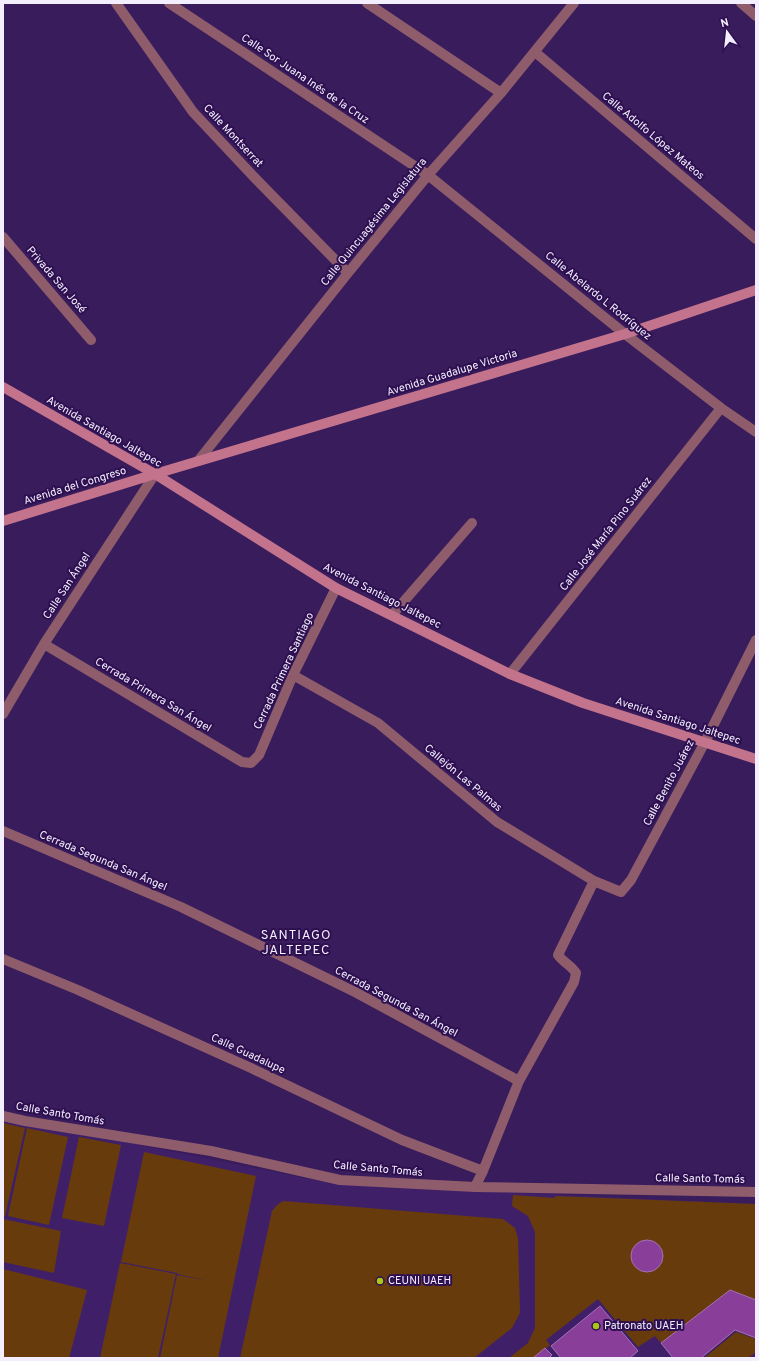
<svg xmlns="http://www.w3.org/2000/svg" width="759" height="1361" viewBox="0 0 759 1361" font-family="Overpass,sans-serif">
  <rect width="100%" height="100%" fill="#381c5c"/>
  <path fill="#3f2068" d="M 3,1118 L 335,1184 L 756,1204 L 756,1358 L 3,1358 Z"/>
  <path fill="#683b0d" d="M 3,1123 L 25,1128 L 5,1216 L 3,1216 Z
    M 27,1128 L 68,1137 L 49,1225 L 8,1216 Z
    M 79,1137 L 121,1145 L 104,1226 L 62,1218 Z
    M 144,1152 L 256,1176 L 218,1358 L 160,1358 L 177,1275 L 209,1281 L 177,1274 L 178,1268 L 177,1273 L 121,1262 Z
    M 513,1195 L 555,1198 L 555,1196 L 756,1204 L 756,1300 L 730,1290 L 661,1343 L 655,1336 L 638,1347 L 598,1299 L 546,1340 L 550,1345 L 533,1358 L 509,1358 L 528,1343 L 535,1328 L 535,1232 L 528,1216 L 512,1206 Z
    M 283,1201 L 503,1219 L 515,1228 L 518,1238 L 520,1313 L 512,1328 L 474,1358 L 240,1358 L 272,1211 L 277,1205 Z
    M 3,1219 L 61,1231 L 54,1273 L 3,1262 Z
    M 120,1263 L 176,1274 L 158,1358 L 100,1358 Z
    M 3,1269 L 87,1290 L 69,1358 L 3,1358 Z
    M 736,1332 L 756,1339 L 756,1352 L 748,1358 L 704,1358 Z"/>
  <path fill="#893f9a" stroke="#a672b2" d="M631 1256a16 16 0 1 1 32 0a16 16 0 1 1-32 0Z
    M 730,1290 L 756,1300 L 756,1338 L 735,1330 L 701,1358 L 673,1358 L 661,1343 Z
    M 600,1306 L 638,1351 L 630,1358 L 561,1358 L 551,1346 Z
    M 545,1348 L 552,1355 L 549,1358 L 533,1358 Z"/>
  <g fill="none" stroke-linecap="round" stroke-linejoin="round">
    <path stroke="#8f5c6b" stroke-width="10" d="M 116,3 L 193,112 L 254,177 L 348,273
      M 169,3 L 428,175 L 625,334 L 721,408 L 756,432
      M 367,3 L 501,93
      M 741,3 L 756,16
      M 535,52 L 756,239
      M 3,237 L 91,340
      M 198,461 L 348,273 L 428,175 L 501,93 L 574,3
      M 392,615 L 472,523
      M 44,644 L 242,762 L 251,763 L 259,755 L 293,675 L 336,588
      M 510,674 L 721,408
      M 293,675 L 378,723 L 497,822 L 594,881 L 621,892 L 631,880 L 705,742 L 756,640
      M 3,714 L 44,644 L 155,474
      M 3,831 L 181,907 L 355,992 L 519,1081
      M 3,959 L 78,990 L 251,1068 L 402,1140 L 483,1171
      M 3,1116 L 25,1121 L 211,1151 L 340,1180 L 475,1187 L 756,1192
      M 475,1187 L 483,1171 L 519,1081 L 574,982 L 576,973 C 571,965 564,963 558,955 L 594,881"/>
    <path stroke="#c4738d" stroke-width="10" d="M 3,387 L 155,474 L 336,588 L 510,674 L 583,703 L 756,759
      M 3,521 L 155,474 L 625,334 L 756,290"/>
  </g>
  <g fill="#aac718" stroke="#2e1051" stroke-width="1.5">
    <circle cx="380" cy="1281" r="4"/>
    <circle cx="596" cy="1326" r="4"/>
  </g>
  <g text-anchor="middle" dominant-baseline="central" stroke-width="4" stroke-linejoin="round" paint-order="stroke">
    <g font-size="11" fill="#f4efff" stroke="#2e1051">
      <text transform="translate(305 79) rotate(34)">Calle Sor Juana Inés de la Cruz</text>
      <text transform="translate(233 136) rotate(47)">Calle Montserrat</text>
      <text transform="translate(653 136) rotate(40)">Calle Adolfo López Mateos</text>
      <text transform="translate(374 222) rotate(-51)">Calle Quincuagésima Legislatura</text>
      <text transform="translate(56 280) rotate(49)">Privada San José</text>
      <text transform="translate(598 296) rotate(39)">Calle Abelardo L Rodríguez</text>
      <text transform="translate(452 373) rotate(-17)">Avenida Guadalupe Victoria</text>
      <text transform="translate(104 432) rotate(30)">Avenida Santiago Jaltepec</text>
      <text transform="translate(75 486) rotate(-17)">Avenida del Congreso</text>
      <text transform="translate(606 534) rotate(-52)">Calle José María Pino Suárez</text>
      <text transform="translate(67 586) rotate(-57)">Calle San Ángel</text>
      <text transform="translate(382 596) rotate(27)">Avenida Santiago Jaltepec</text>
      <text transform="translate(284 671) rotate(-65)">Cerrada Primera Santiago</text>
      <text transform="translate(153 695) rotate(31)">Cerrada Primera San Ángel</text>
      <text transform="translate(678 721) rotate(18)">Avenida Santiago Jaltepec</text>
      <text transform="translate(463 778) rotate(40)">Callejón Las Palmas</text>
      <text transform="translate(669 783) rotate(-62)">Calle Benito Juárez</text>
      <text transform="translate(103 861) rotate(23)">Cerrada Segunda San Ángel</text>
      <text transform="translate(396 1002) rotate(28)">Cerrada Segunda San Ángel</text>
      <text transform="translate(248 1054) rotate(25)">Calle Guadalupe</text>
      <text transform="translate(60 1114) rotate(10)">Calle Santo Tomás</text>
      <text transform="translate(378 1169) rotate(5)">Calle Santo Tomás</text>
      <text transform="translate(700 1179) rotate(1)">Calle Santo Tomás</text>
    </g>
    <g font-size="11" fill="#f4efff" stroke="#2e1051" text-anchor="start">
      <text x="388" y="1281">CEUNI UAEH</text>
      <text x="604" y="1326">Patronato UAEH</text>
    </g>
    <g font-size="13" letter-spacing="1" fill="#f4efff" stroke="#2e1051">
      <text x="296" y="936">SANTIAGO<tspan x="296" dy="15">JALTEPEC</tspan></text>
    </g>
  </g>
  <rect width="759" height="1361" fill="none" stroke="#f4efff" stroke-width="8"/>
  <g transform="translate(727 32) rotate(345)" stroke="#2e1051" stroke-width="3" paint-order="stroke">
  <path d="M0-3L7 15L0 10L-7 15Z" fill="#f4efff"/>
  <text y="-6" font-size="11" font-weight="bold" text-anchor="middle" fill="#f4efff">N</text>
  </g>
</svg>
